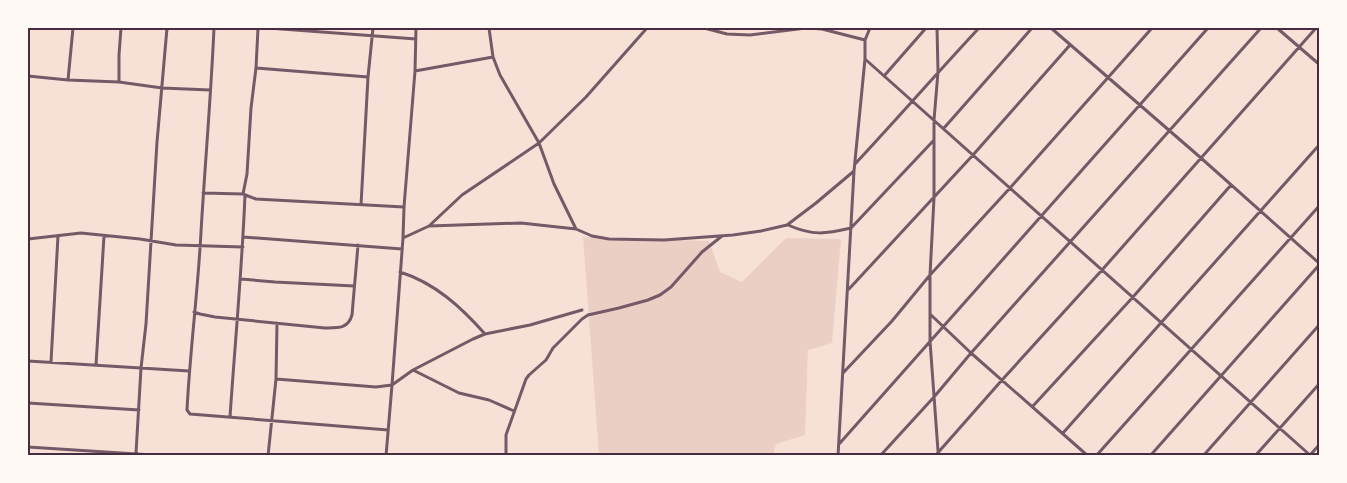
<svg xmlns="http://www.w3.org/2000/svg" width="1347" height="483" viewBox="0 0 1347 483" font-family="'Roboto Condensed',sans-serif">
  <rect width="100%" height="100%" fill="#f7e1d7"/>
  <path fill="#ebcfc5" d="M 583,237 L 709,241 L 720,272 L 742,282 L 786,238 L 841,239 L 832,343 L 808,350 L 805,435 L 776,444 L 773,455 L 599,455 Z"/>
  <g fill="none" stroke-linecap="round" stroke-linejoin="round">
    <path stroke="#755966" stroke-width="3" d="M 214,28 C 211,96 205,164 201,232 C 198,291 190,350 187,410 L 190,414 L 388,430
      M 268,28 L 416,39
      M 489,28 L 493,57 L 500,75 L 539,143 L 554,184 L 576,229
      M 704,28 L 727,34 L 750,35 L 806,28
      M 808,28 L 822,29 L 865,40
      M 937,28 L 938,72 L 934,120 L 934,198 L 930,275 L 930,341 L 938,451
      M 1051,28 L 1201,158 L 1320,264
      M 1277,28 L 1320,65
      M 865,59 L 1311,456
      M 256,68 L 368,77
      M 415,71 L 493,57
      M 28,76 L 68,80 L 119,82 L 162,88 L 210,90
      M 884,76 L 926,28
      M 68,80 L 73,28
      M 119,82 L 119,55 L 121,28
      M 944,128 L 1032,28
      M 855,164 C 897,119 937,73 979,28
      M 203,193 L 243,194 L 256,199 L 404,207
      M 243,194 L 247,174 L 251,108 L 256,68 L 258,28
      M 361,205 L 368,77 L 373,28
      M 788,225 C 813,236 825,234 851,228 L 934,140
      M 429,226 L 521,223 L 576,229 L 592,236 L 609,239 L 664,240 L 733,235 L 761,231 L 787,225 L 816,203 L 854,171
      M 243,237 L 402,249
      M 403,238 L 429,226 L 462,195 L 539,143 L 586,97 L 647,28
      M 28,239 L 81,233 L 140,239 L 176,245 L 243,247
      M 400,272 C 435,283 461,307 485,334
      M 241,279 L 275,282 L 354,286
      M 849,289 L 973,155 L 1070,45
      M 194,312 L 200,314 L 215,317 L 325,328 C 338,328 348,329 352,315 L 358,245
      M 930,314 L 971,353 L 1088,456
      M 28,361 L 189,371
      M 51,362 L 58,236
      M 96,365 L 104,236
      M 413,370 L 459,393 L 489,400 L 514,411
      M 843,373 L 892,321 L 930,275 L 1010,188 L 1152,28
      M 276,379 L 376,387 L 392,385 L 413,370 L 473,339 L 485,334 L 530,325 L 582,310
      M 28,403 L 139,410
      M 1033,406 L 1133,297 L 1231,185
      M 230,417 C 235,343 242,269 245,195
      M 1063,433 L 1320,144
      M 840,443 L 1208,28
      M 28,447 L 168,456
      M 136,453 L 141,368 L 146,324 L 157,142 L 167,28
      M 1310,455 L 1320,444
      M 268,456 L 276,379 L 277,323
      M 386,456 L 392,385 L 403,238 L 404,207 L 415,71 L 416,28
      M 506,456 L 506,435 L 526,379 L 529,375 L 546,360 L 553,348 L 582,319 L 588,315 L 619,308 L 648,300 L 660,295 L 671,287 L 702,252 L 722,236
      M 838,456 L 854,171 L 865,59 L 865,40 L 870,28
      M 880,456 L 934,397 L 971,353 L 1261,28
      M 935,456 L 1002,380 L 1102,270 L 1316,28
      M 1096,456 L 1320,205
      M 1150,456 L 1320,264
      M 1203,456 L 1320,324
      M 1255,456 L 1320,383"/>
  </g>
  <rect width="1347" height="483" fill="none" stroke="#fffaf5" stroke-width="58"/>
  <rect x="29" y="29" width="1289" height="425" fill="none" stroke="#4a2c40" stroke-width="2"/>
</svg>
